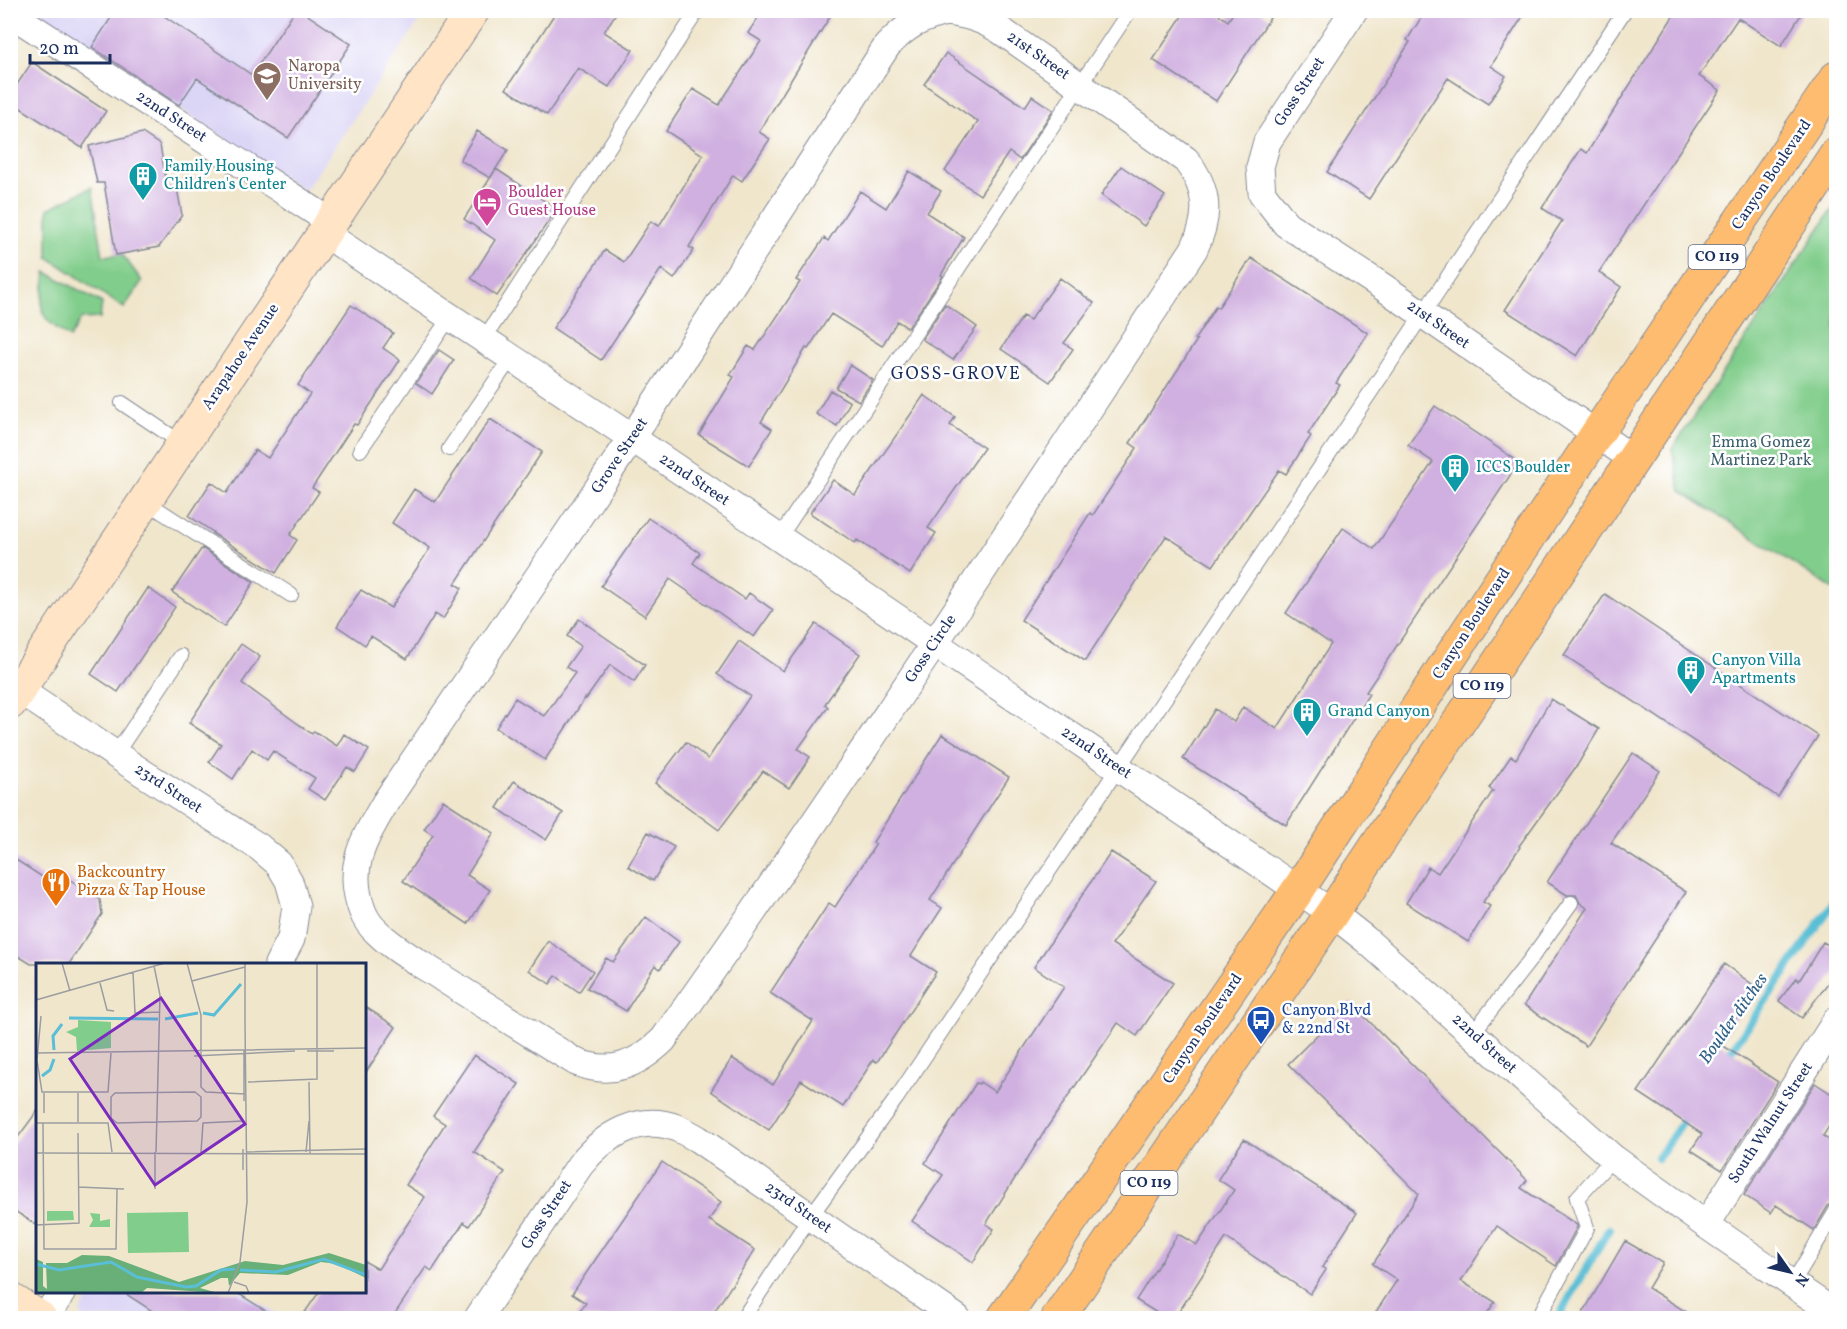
<svg xmlns="http://www.w3.org/2000/svg" width="1847" height="1329" viewBox="0 0 1847 1329" font-family="Vollkorn,serif">
  <rect width="100%" height="100%" fill="#fff"/>
  <filter id="ink" filterUnits="userSpaceOnUse"><feTurbulence type="fractalNoise" baseFrequency=".0167" numOctaves="2"/><feDisplacementMap in="SourceGraphic" scale="12" xChannelSelector="R" yChannelSelector="G"/><feConvolveMatrix kernelMatrix="1 2 1 2 8 2 1 2 1" color-interpolation-filters="sRGB"/></filter>
  <filter id="wash" filterUnits="userSpaceOnUse"><feTurbulence type="fractalNoise" baseFrequency=".008" numOctaves="4" result="noise"/><feDisplacementMap in="SourceGraphic" scale="24" xChannelSelector="R" yChannelSelector="G"/><feGaussianBlur stdDeviation="1.35" result="paint"/><feColorMatrix in="noise" values="0 0 0 0 0 0 0 0 0 0 0 0 0 0 0 0 0 1.4 0 .05"/><feComposite in="paint" operator="in"/></filter>
  <g filter="url(#wash)">
    <rect width="100%" height="100%" fill="#f0e6cc"/>
    <path fill="#dcd6f6" d="M 31,11 L 426,11 L 305,191 Z
      M 93,1292 L 242,1292 L 283,1318 L 82,1318 L 80,1311 Z"/>
    <path fill="#81cd8b" stroke="#4e7e74" stroke-width="1.5" d="M 92,187 L 103,256 L 122,254 L 142,281 L 124,308 L 48,257 L 48,209 Z
      M 1836,204 L 1836,591 L 1681,491 L 1672,449 Z
      M 46,272 L 102,303 L 100,318 L 81,319 L 70,338 C 34,312 41,315 46,272 Z"/>
    <g fill="none" stroke-linecap="round" stroke-linejoin="round">
      <path stroke="#59bed6" stroke-width="8" d="M 1725,1059 L 1836,899
        M 1658,1158 L 1688,1114
        M 1558,1318 L 1609,1229"/>
    </g>
    <g id="blocks">
      <path fill="#d0b0e0" d="M 116,10 L 155,10 L 252,75 L 295,10 L 300,10 L 351,44 L 288,138 L 197,78 L 179,105 L 92,47 Z
        M 557,10 L 618,10 L 604,32 L 633,50 L 609,87 L 578,68 L 547,115 L 506,89 Z
        M 763,10 L 834,10 L 759,132 L 770,139 L 753,164 L 742,181 L 733,175 L 689,247 L 694,250 L 674,279 L 661,269 L 601,360 L 553,328 L 605,250 L 624,262 L 651,221 L 659,226 L 703,155 L 666,131 L 693,89 L 719,105 L 761,41 L 748,33 Z
        M 1186,10 L 1212,10 L 1228,21 L 1235,10 L 1258,10 L 1270,18 L 1216,101 L 1153,60 Z
        M 1426,10 L 1527,10 L 1491,66 L 1506,76 L 1488,104 L 1448,78 L 1369,199 L 1327,172 L 1410,42 L 1407,40 Z
        M 1677,10 L 1804,10 L 1781,46 L 1738,18 L 1699,76 L 1720,90 L 1599,272 L 1621,287 L 1577,356 L 1505,310 L 1562,221 L 1542,208 L 1581,149 L 1587,153 Z
        M 946,53 L 1025,107 L 1032,96 L 1053,110 L 1020,160 L 1009,152 L 980,195 L 945,171 L 978,122 L 924,84 Z
        M 32,62 L 106,111 L 82,148 L 10,101 L 10,95 Z
        M 477,131 L 508,150 L 490,178 L 460,160 Z
        M 142,133 L 160,145 L 167,187 L 177,188 L 182,215 L 159,247 L 116,255 L 104,183 L 97,183 L 89,146 Z
        M 1121,166 L 1165,196 L 1144,226 L 1101,195 Z
        M 496,169 L 557,209 L 497,296 L 471,278 L 495,240 L 464,219 Z
        M 909,171 L 941,191 L 927,213 L 964,237 L 941,275 L 943,276 L 908,328 L 897,321 L 882,346 L 831,314 L 808,349 L 806,348 L 761,422 L 772,429 L 749,466 L 699,435 L 734,377 L 730,375 L 748,346 L 755,350 L 800,282 L 796,280 L 824,238 L 828,241 L 860,191 L 886,208 Z
        M 1251,258 L 1368,333 L 1336,383 L 1340,385 L 1308,434 L 1311,436 L 1286,474 L 1279,470 L 1213,566 L 1166,536 L 1085,661 L 1021,620 L 1090,513 L 1093,515 L 1137,448 L 1130,443 L 1197,340 L 1195,339 L 1216,306 L 1218,308 Z
        M 1060,278 L 1094,303 L 1064,343 L 1073,349 L 1050,382 L 1001,349 L 1023,316 L 1030,320 Z
        M 945,304 L 977,327 L 953,360 L 922,339 Z
        M 351,305 L 393,333 L 383,348 L 400,360 L 357,425 L 354,424 L 312,488 L 319,492 L 290,535 L 297,540 L 276,573 L 212,533 L 213,532 L 189,516 L 211,482 L 227,493 L 255,450 L 268,458 L 310,394 L 298,385 Z
        M 439,350 L 454,360 L 432,394 L 416,383 Z
        M 850,365 L 873,380 L 859,401 L 836,388 Z
        M 830,390 L 850,402 L 837,426 L 816,414 Z
        M 924,395 L 955,417 L 950,425 L 984,448 L 928,528 L 936,533 L 910,574 L 857,540 L 855,543 L 810,513 L 833,480 L 855,495 Z
        M 1435,406 L 1519,462 L 1366,692 L 1369,694 L 1286,825 L 1183,759 L 1215,709 L 1234,722 L 1243,707 L 1277,729 L 1331,644 L 1286,613 L 1343,528 L 1374,549 L 1433,462 L 1408,445 Z
        M 490,419 L 542,452 L 455,584 L 462,588 L 443,619 L 435,614 L 407,659 L 371,636 L 365,645 L 337,626 L 354,600 L 361,590 L 391,608 L 430,548 L 392,523 L 414,489 L 435,502 Z
        M 648,518 L 700,553 L 693,563 L 745,599 L 749,593 L 773,610 L 754,637 L 670,579 L 645,616 L 601,586 Z
        M 202,548 L 254,582 L 224,627 L 172,592 Z
        M 148,588 L 175,607 L 118,692 L 91,674 Z
        M 1605,594 L 1818,736 L 1778,797 L 1564,655 Z
        M 579,619 L 645,665 L 634,682 L 610,665 L 586,699 L 585,698 L 545,760 L 496,728 L 515,698 L 544,716 L 575,673 L 566,667 L 581,646 L 567,636 Z
        M 816,624 L 860,654 L 825,704 L 828,707 L 798,749 L 810,757 L 789,788 L 763,771 L 719,830 L 655,783 L 686,742 L 708,759 L 750,696 L 717,674 L 739,641 L 783,671 Z
        M 241,644 L 260,657 L 242,683 L 312,734 L 314,731 L 337,746 L 344,734 L 369,750 L 355,772 L 347,767 L 325,800 L 308,789 L 315,778 L 273,751 L 267,760 L 252,749 L 233,779 L 209,762 L 221,744 L 189,723 Z
        M 1551,699 L 1599,729 L 1578,764 L 1519,846 L 1520,847 L 1483,902 L 1490,906 L 1468,942 L 1406,903 L 1428,867 L 1438,873 L 1493,791 L 1489,788 L 1511,756 L 1516,759 Z
        M 942,734 L 1009,777 L 930,900 L 942,908 L 911,956 L 936,972 L 877,1062 L 873,1060 L 843,1107 L 801,1080 L 769,1130 L 711,1091 L 732,1058 L 773,1085 L 813,1021 L 770,993 L 829,903 L 835,907 L 876,844 L 873,842 Z
        M 1633,753 L 1660,771 L 1611,843 L 1686,892 L 1586,1046 L 1524,1005 L 1587,908 L 1580,903 L 1576,895 L 1567,895 L 1547,882 Z
        M 514,781 L 563,813 L 546,840 L 497,808 Z
        M 443,800 L 494,833 L 467,875 L 490,890 L 468,924 L 403,881 L 433,835 L 424,829 Z
        M 648,832 L 674,847 L 653,881 L 628,866 Z
        M 1111,852 L 1156,881 L 1112,944 L 1173,983 L 1137,1036 L 1118,1023 L 1048,1126 L 986,1224 L 994,1229 L 973,1262 L 912,1221 L 943,1175 L 925,1163 L 976,1083 L 979,1084 L 980,1082 L 995,1092 L 1064,987 L 1034,967 Z
        M 10,856 L 53,884 L 60,873 L 100,900 L 102,914 L 69,964 L 31,964 L 10,951 Z
        M 646,917 L 679,942 L 660,969 L 655,965 L 626,1011 L 587,988 L 606,958 L 613,962 Z
        M 548,941 L 593,971 L 579,992 L 556,976 L 550,984 L 529,970 Z
        M 1823,942 L 1836,949 L 1836,972 L 1802,1018 L 1779,1001 L 1796,978 L 1799,981 Z
        M 1724,964 L 1756,987 L 1719,1043 L 1778,1082 L 1722,1170 L 1691,1150 L 1702,1134 L 1638,1092 Z
        M 1350,1002 L 1527,1180 L 1521,1188 L 1577,1225 L 1577,1227 L 1556,1266 L 1497,1226 L 1461,1281 L 1495,1302 L 1484,1318 L 1372,1318 L 1397,1280 L 1373,1264 L 1419,1194 L 1288,1064 Z
        M 364,1006 L 396,1027 L 364,1075 Z
        M 474,1055 L 519,1084 L 474,1152 L 505,1172 L 469,1226 L 464,1222 L 432,1271 L 426,1267 L 392,1318 L 301,1318 L 319,1292 L 364,1292 L 364,1261 L 378,1269 L 425,1197 L 406,1185 L 445,1124 L 433,1116 Z
        M 1815,1083 L 1836,1097 L 1836,1115 L 1823,1136 L 1836,1145 L 1836,1198 L 1828,1206 L 1814,1230 L 1776,1205 L 1771,1213 L 1744,1195 Z
        M 38,1110 L 38,1226 L 10,1208 L 10,1148 Z
        M 1244,1139 L 1357,1213 L 1322,1267 L 1326,1270 L 1310,1294 L 1226,1238 L 1175,1318 L 1165,1318 L 1136,1300 L 1178,1234 L 1197,1245 L 1234,1190 L 1218,1179 Z
        M 662,1162 L 721,1202 L 709,1220 L 755,1250 L 710,1318 L 575,1318 L 586,1303 L 572,1294 Z
        M 1625,1241 L 1663,1263 L 1648,1288 L 1696,1318 L 1580,1318 Z
        M 123,1292 L 236,1292 L 277,1318 L 163,1318 Z"/>
    </g>
  </g>
  <g filter="url(#ink)">
    <use href="#blocks" fill-opacity="0" stroke="#868a95" stroke-width="1.5"/>
    <g fill="none" stroke-linecap="round" stroke-linejoin="round">
      <g stroke="#868a95" stroke-width="16">
        <path id="lane" d="M 484,339 L 698,10
          M 122,403 L 183,444
          M 449,449 L 511,358
          M 360,450 L 450,317
          M 145,501 L 291,595
          M 779,538 L 1130,10
          M 115,755 L 181,656
          M 1472,1034 L 1530,960 L 1571,903
          M 1792,1284 L 1836,1211
          M 743,1318 L 810,1217 L 896,1099 L 1423,314 L 1625,10
          M 1538,1318 L 1587,1228 L 1577,1198 L 1613,1158"/>
      </g>
      <g stroke="#868a95" stroke-width="29">
        <path id="street" d="M 1354,10 L 1267,142 L 1260,167 L 1262,193 L 1286,224 L 1383,287 L 1633,459
          M 945,12 C 967,14 982,19 1000,30 L 1186,160 C 1209,190 1210,216 1194,249 C 1019,515 847,782 663,1040 C 637,1065 611,1076 576,1062 C 532,1035 488,1007 444,979 C 422,964 396,951 377,932 C 370,926 365,918 362,910 C 346,866 364,840 385,803 L 632,438 L 887,46 C 907,25 917,20 945,12 Z
          M 10,13 L 331,222
          M 324,233 L 632,438 L 1332,913 L 1365,939 L 1613,1158 L 1706,1225 L 1836,1314
          M 19,690 L 143,773 L 259,847 L 279,864 L 289,881 L 296,906 L 291,939 L 278,964
          M 1706,1225 L 1836,1021
          M 45,1318 L 62,1292
          M 478,1318 L 580,1165 C 603,1136 639,1113 677,1128 C 684,1131 691,1135 698,1139 L 957,1318"/>
      </g>
      <g stroke="#868a95" stroke-width="35">
        <path id="secondary" d="M 10,703 L 473,10
          M 10,1299 L 40,1318"/>
      </g>
      <g stroke="#868a95" stroke-width="35">
        <path id="primary" d="M 1004,1318 L 1298,890 L 1596,435 L 1836,78
          M 1058,1318 L 1332,913 L 1836,154"/>
      </g>
      <use href="#lane" stroke="#fff" stroke-width="14"/>
      <use href="#street" stroke="#fff" stroke-width="27"/>
      <use href="#secondary" stroke="#ffe4c6" stroke-width="33"/>
      <use href="#primary" stroke="#febc70" stroke-width="33"/>
    </g>
  </g>
  <defs>
    <g id="university-pin" transform="scale(1.5)"><path d="M0 17L-7.5 6A9.5 9.5 0 1 1 7.5 6Z" fill="#8d6e63" stroke="#fff"/><path d="M0-5L7-2L0 1L-7-2ZM-4 1L0 2.5L4 1V4Q0 6-4 4Z" fill="#fff"/></g>
    <g id="building-pin" transform="scale(1.5)"><path d="M0 17L-7.5 6A9.5 9.5 0 1 1 7.5 6Z" fill="#0f9aa8" stroke="#fff"/><path d="M-4-6H4V6H1V3H-1V6H-4ZM-2.5-4.3h1.7v1.8h-1.7ZM.8-4.3h1.7v1.8H.8ZM-2.5-1h1.7V.8h-1.7ZM.8-1h1.7V.8H.8Z" fill="#fff"/></g>
    <g id="hotel-pin" transform="scale(1.5)"><path d="M0 17L-7.5 6A9.5 9.5 0 1 1 7.5 6Z" fill="#d1479c" stroke="#fff"/><path d="M-6-4.5h1.5V1H6V5H4.5V3h-9V5H-6ZM-4 0a1.8 1.8 0 1 1 3.6 0ZM.5 0V-2.5h3Q6-2.5 6 0Z" fill="#fff"/></g>
    <g id="restaurant-pin" transform="scale(1.5)"><path d="M0 17L-7.5 6A9.5 9.5 0 1 1 7.5 6Z" fill="#e8710a" stroke="#fff"/><path d="M-5-6h1v4h1v-4h1v4h1v-4h1v5L-1.5 .5V6h-2V.5L-5-1ZM5-6V6H3V1.5H1.5Q1.5-4 5-6Z" fill="#fff"/></g>
    <g id="bus-pin" transform="scale(1.5)"><path d="M0 17L-7.5 6A9.5 9.5 0 1 1 7.5 6Z" fill="#1a4fb4" stroke="#fff"/><path d="M-5-6H5V4H4V6H2V4H-2V6H-4V4H-5ZM-3.5-4V0h7V-4ZM-3.5 1.2v1.5H-2V1.2ZM2 1.2v1.5H3.5V1.2Z" fill="#fff"/></g>
  </defs>
  <g fill-rule="evenodd">
    <use href="#university-pin" x="267" y="76"/>
    <use href="#building-pin" x="143" y="176"/>
    <use href="#hotel-pin" x="487" y="202"/>
    <use href="#building-pin" x="1455" y="468"/>
    <use href="#building-pin" x="1691" y="670"/>
    <use href="#building-pin" x="1307" y="712"/>
    <use href="#restaurant-pin" x="56" y="882"/>
    <use href="#bus-pin" x="1261" y="1020"/>
  </g>
  <g text-anchor="middle" dominant-baseline="central" stroke-width="5" stroke-linejoin="round" paint-order="stroke">
    <g fill="#fff" stroke="#5f6d8e" stroke-width="1.5">
      <rect x="1688.5" y="245" width="57" height="24" rx="4.5"/>
      <rect x="1453.5" y="674" width="57" height="24" rx="4.5"/>
      <rect x="1120.5" y="1171" width="57" height="24" rx="4.5"/>
    </g>
    <g font-size="15" font-weight="bold" fill="#1b2f5e">
      <text x="1717" y="257">CO 119</text>
      <text x="1482" y="686">CO 119</text>
      <text x="1149" y="1183">CO 119</text>
    </g>
    <g font-size="16" fill="#1b2f5e" stroke="#fff">
      <text transform="translate(1038 56) rotate(35)">21st Street</text>
      <text transform="translate(1300 92) rotate(-57)">Goss Street</text>
      <text transform="translate(171 117) rotate(33)">22nd Street</text>
      <text transform="translate(1772 175) rotate(-56)">Canyon Boulevard</text>
      <text transform="translate(1438 325) rotate(35)">21st Street</text>
      <text transform="translate(241 357) rotate(-56)">Arapahoe Avenue</text>
      <text transform="translate(620 456) rotate(-56)">Grove Street</text>
      <text transform="translate(694 480) rotate(34)">22nd Street</text>
      <text transform="translate(1472 624) rotate(-57)">Canyon Boulevard</text>
      <text transform="translate(931 649) rotate(-56)">Goss Circle</text>
      <text transform="translate(1096 753) rotate(34)">22nd Street</text>
      <text transform="translate(168 789) rotate(33)">23rd Street</text>
      <text transform="translate(1203 1029) rotate(-56)">Canyon Boulevard</text>
      <text transform="translate(1484 1044) rotate(42)">22nd Street</text>
      <text transform="translate(1771 1123) rotate(-57)">South Walnut Street</text>
      <text transform="translate(798 1208) rotate(35)">23rd Street</text>
      <text transform="translate(547 1215) rotate(-57)">Goss Street</text>
    </g>
    <g font-size="16" fill="#785e54" stroke="#fff" text-anchor="start">
      <text x="288" y="67">Naropa<tspan x="288" dy="18">University</tspan></text>
    </g>
    <g font-size="16" fill="#0d838f" stroke="#fff" text-anchor="start">
      <text x="164" y="167">Family Housing<tspan x="164" dy="18">Children's Center</tspan></text>
      <text x="1476" y="468">ICCS Boulder</text>
      <text x="1712" y="661">Canyon Villa<tspan x="1712" dy="18">Apartments</tspan></text>
      <text x="1328" y="712">Grand Canyon</text>
    </g>
    <g font-size="16" fill="#b23c85" stroke="#fff" text-anchor="start">
      <text x="508" y="193">Boulder<tspan x="508" dy="18">Guest House</tspan></text>
    </g>
    <g font-size="16" fill="#3a5e6c" stroke="#fff">
      <text x="1761" y="443">Emma Gomez<tspan x="1761" dy="18">Martinez Park</tspan></text>
    </g>
    <g font-size="16" fill="#c56008" stroke="#fff" text-anchor="start">
      <text x="77" y="873">Backcountry<tspan x="77" dy="18">Pizza &amp; Tap House</tspan></text>
    </g>
    <g font-size="16" fill="#164399" stroke="#fff" text-anchor="start">
      <text x="1282" y="1011">Canyon Blvd<tspan x="1282" dy="18">&amp; 22nd St</tspan></text>
    </g>
    <g font-size="18" letter-spacing="1.5" fill="#1b2f5e" stroke="#fff">
      <text x="956" y="374">GOSS-GROVE</text>
    </g>
    <g font-size="18" font-style="italic" fill="#316188" stroke="#fff">
      <text transform="translate(1734 1019) rotate(-55)">Boulder ditches</text>
    </g>
  </g>
  <g transform="translate(36 963)">
    <rect width="330" height="330" fill="#f0e6cc"/>
    <path d="M 152,249 L 153,289 L 92,290 L 91,250 ZM 54,250 L 64,251 L 64,258 L 74,256 L 74,264 L 53,264 L 57,257 Z" fill="#81cd8b"/>
    <path d="M 293,290 L 330,302 L 330,315 L 301,301 L 285,299 L 252,312 L 204,310 L 193,323 L 192,315 L 185,315 L 164,325 L 182,330 L 111,325 L 105,330 L 0,330 L 0,296 L 7,299 L 7,323 L 11,326 L 10,300 L 31,300 L 46,292 L 73,293 L 143,319 L 209,298 L 247,302 Z" fill="#68b077"/>
    <path d="M 42,57 L 75,59 L 75,85 L 41,88 L 40,74 L 30,69 L 42,64 ZM 11,248 L 37,248 L 38,257 L 11,258 ZM 148,251 L 149,288 L 114,289 L 113,252 ZM 95,252 L 111,252 L 112,288 L 96,289 Z" fill="#81cd8b"/>
    <path fill="none" stroke="#59bed6" stroke-width="3" d="M 167,50 L 178,52 L 205,21M 33,55 L 122,56M 129,56 L 162,50M 18,87 L 17,73 L 26,61M 6,113 L 14,107 L 18,96M 0,301 L 23,307 L 75,299 L 101,314 L 150,324 L 160,323 L 185,307 L 199,306M 204,307 L 240,309 L 288,296 L 330,312"/>
    <path fill="none" stroke="#9b9da0" stroke-width="1.5" d="M 26,0 L 34,28M 151,0 L 165,52 L 165,124 L 170,129 L 209,131M 209,0 L 209,60M 118,3 L 124,32 L 120,189M 97,9 L 99,50 L 124,49M 156,18 L 209,4M 64,20 L 71,47 L 78,48M 0,37 L 129,0M 5,53 L 1,97 L 6,129 L 72,129 L 75,90M 208,87 L 208,138M 271,88 L 298,88M 0,90 L 330,85M 158,93 L 259,88M 212,119 L 281,116 L 281,0M 273,119 L 274,190M 159,129 L 165,134 L 165,154 L 161,158 L 81,160 L 75,155 L 75,134 L 79,130 ZM 42,130 L 42,159M 8,150 L 8,130M 0,160 L 72,160 L 76,189M 7,160 L 8,286 L 80,286 L 81,226M 119,189 L 119,226M 165,189 L 167,160 L 207,158M 210,189 L 330,186M 270,189 L 273,158M 0,190 L 330,191M 207,207 L 207,186M 42,224 L 88,226M 0,262 L 43,260 L 42,170M 198,319 L 210,323 L 213,330M 192,330 L 204,299 L 211,239 L 209,59"/>
    <path fill="#7b2cbf" fill-opacity="0.15" stroke="#7b2cbf" stroke-width="3" d="M 125,35 L 209,161 L 119,222 L 34,96 Z"/>
    <rect width="330" height="330" fill="none" stroke="#1b2f5e" stroke-width="3"/>
  </g>
  <rect width="1847" height="1329" fill="none" stroke="#fff" stroke-width="36"/>
  <g transform="translate(1790 1272) rotate(124)" stroke="#ffffff" stroke-width="4.5" paint-order="stroke">
  <path d="M0-4.5L10 22L0 15L-10 22Z" fill="#1b2f5e"/>
  <text y="-9" font-size="16" font-weight="bold" text-anchor="middle" fill="#1b2f5e">N</text>
  </g>
  <path d="M30 54v9h80v-9" fill="none" stroke="#1b2f5e" stroke-width="3"/>
  <text x="39" y="54" font-size="18" fill="#1b2f5e" stroke="#ffffff" stroke-width="4.5" paint-order="stroke">20 m</text>
</svg>
